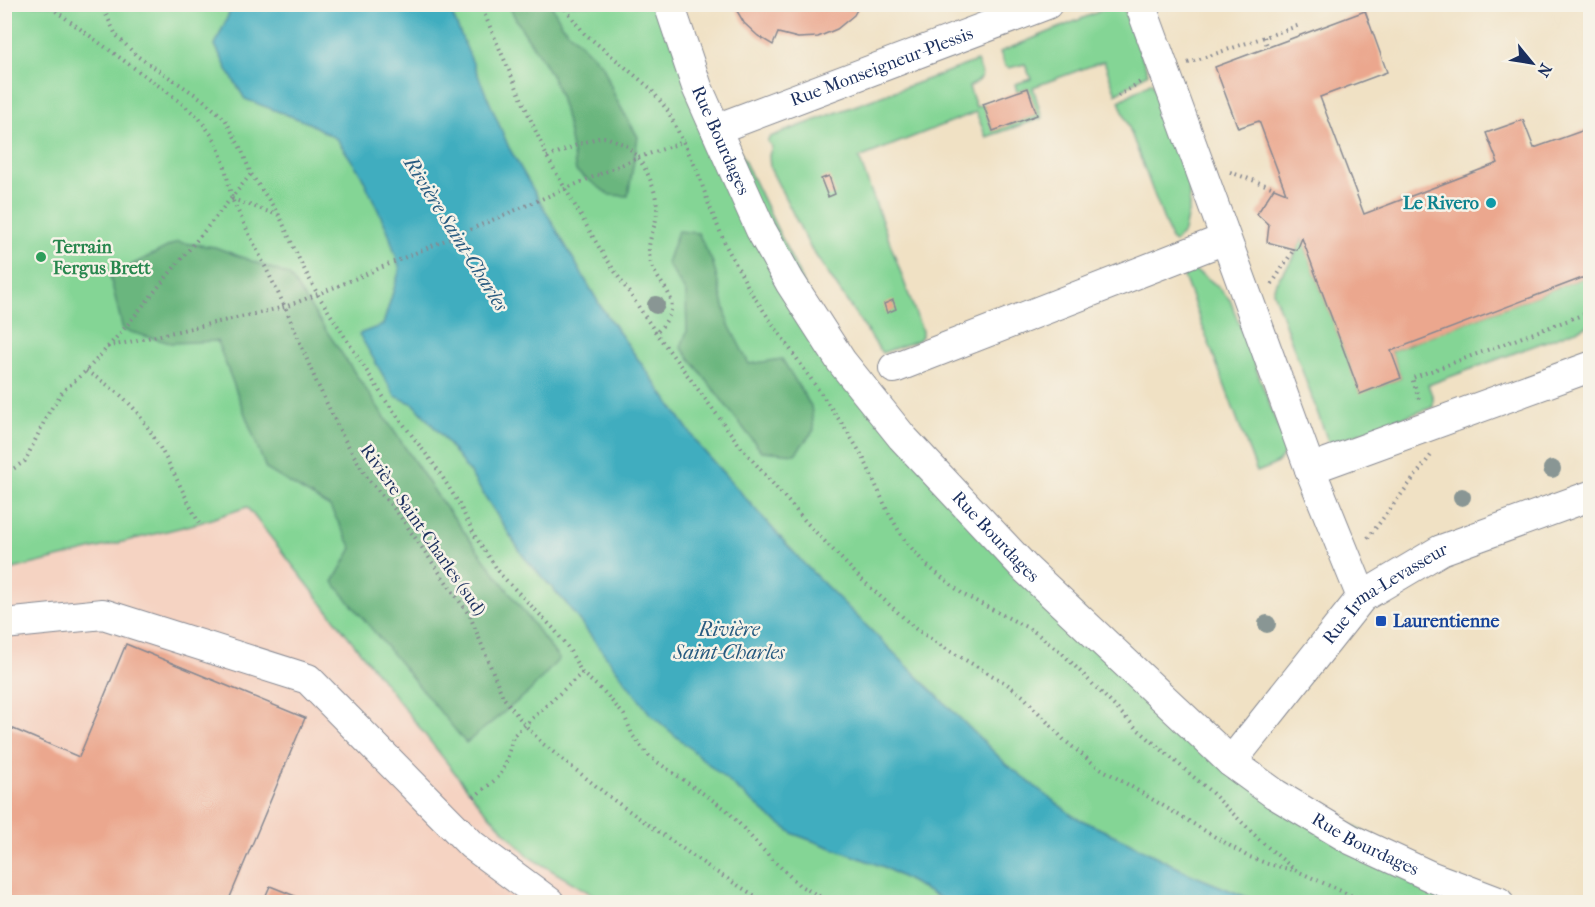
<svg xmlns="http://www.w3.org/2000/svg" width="1595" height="907" viewBox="0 0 1595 907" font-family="'IM FELL French Canon',serif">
  <rect width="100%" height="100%" fill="#f7f3e8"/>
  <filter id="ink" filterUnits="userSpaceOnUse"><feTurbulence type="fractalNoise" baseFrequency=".0167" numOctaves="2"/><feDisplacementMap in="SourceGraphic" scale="12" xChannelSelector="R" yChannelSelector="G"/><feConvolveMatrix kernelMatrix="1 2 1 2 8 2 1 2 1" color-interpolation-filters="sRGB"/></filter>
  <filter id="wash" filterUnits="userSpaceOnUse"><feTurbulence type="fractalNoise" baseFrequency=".008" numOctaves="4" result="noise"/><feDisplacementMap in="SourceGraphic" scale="24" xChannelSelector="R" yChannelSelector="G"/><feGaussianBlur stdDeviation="1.35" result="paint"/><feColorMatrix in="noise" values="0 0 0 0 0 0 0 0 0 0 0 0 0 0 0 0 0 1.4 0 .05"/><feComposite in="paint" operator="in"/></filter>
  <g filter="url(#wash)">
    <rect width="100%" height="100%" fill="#f0e1c4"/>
    <path fill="#f5d3c2" d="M 247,507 L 480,805 L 529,857 L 605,902 L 5,902 L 4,571 L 199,523 Z"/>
    <path fill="#84d595" stroke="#50827a" stroke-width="1.5" d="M 4,5 L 233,5 L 215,45 L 228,71 L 245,99 L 309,123 L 337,139 L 361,174 L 388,231 L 400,269 L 383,325 L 360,334 L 395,396 L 414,404 L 443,437 L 470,473 L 524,557 L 566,603 L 651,714 L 769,816 L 794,834 L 884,867 L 947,902 L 605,902 L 529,857 L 480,805 L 247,507 L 199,523 L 5,571 Z
      M 448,5 L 669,5 L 841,361 L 1231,762 L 1498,902 L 1258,902 L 1190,874 L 1128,842 L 1073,816 L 1005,763 L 805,565 L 701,448 L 601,307 L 509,148 Z
      M 1115,5 L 1124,9 L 1148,73 L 1116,94 L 1104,61 L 1033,87 L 1042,118 L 986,137 L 976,112 L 859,158 L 922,331 L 922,336 L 919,340 L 882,353 L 810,247 L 770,168 L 769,155 L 772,147 L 767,141 L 770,137 L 977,61 C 984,78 984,78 969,87 L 976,107 L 983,104 L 993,131 L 1037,115 L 1028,88 L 1017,92 L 1015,84 L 1031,79 L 1025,64 L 1009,68 L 1005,66 L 1000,52 Z
      M 1152,82 L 1189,180 L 1189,208 L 1184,231 L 1175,242 L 1171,239 L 1119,101 Z
      M 1302,238 L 1360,393 L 1401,378 L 1391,351 L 1590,275 L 1590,325 L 1428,385 L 1433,398 L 1433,407 L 1329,444 L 1273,291 L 1276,282 L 1293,259 Z
      M 1184,268 C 1202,270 1219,287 1230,300 L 1285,445 C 1285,463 1272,466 1257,472 L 1183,274 Z"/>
    <path fill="#6bb67e" stroke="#43726e" stroke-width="1.5" d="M 509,5 L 551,5 L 563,26 L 603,66 L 616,99 L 638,137 L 628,196 L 610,195 L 576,171 C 569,136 566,100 547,68 C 535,46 518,28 509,5 Z
      M 678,231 L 698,233 L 713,263 L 729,325 L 749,364 L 782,359 L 811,406 L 814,430 L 795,454 L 761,451 L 681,347 L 687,331 L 686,293 L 667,263 Z
      M 177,242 L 215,247 L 289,275 L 439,498 L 559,659 L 530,691 L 466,743 L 333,582 L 352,548 L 330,507 L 266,469 L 217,341 L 171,343 L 123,330 L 110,276 Z"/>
    <path fill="#40adbf" stroke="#2e6e8e" stroke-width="1.5" d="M 233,5 L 448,5 L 509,148 L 601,307 L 701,448 L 805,565 L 1005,763 L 1073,816 L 1128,842 L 1190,874 L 1258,902 L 947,902 L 884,867 L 794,834 L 769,816 L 650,714 L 566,603 L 524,557 L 470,473 L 443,437 L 414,404 L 395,396 L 359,334 L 383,325 L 400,269 L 388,231 L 361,174 L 337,139 L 309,123 L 245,99 L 228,71 L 215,45 Z"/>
    <g id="blocks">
      <path fill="#eba78e" d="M 733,4 L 860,4 L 854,15 L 837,29 L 818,37 L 798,38 L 778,33 L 773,45 L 758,36 L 744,23 Z
        M 1365,11 L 1387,72 L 1320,97 L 1364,214 L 1498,163 L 1486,133 L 1523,120 L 1534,148 L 1590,128 L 1590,275 L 1391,351 L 1401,378 L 1360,394 L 1302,238 L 1297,250 L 1267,242 L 1269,225 L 1257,214 L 1274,188 L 1286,193 L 1259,121 L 1238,128 L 1215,67 Z
        M 1028,88 L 1037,115 L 993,131 L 983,104 Z
        M 829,176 L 835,194 L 828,197 L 821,179 Z
        M 893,300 L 896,309 L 887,313 L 884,304 Z
        M 126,644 L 305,718 L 228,902 L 4,902 L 4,725 L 79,757 Z
        M 270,886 L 310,902 L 263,902 Z"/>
    </g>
  </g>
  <g filter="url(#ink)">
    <use href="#blocks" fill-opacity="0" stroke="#868891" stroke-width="1.5"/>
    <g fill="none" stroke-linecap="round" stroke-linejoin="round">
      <g stroke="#868891" stroke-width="32">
        <g id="minor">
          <path id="s1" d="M 669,4 L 697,87 L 761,230 L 790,282 L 841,361 L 902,437 L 1026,569 L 1231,762 L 1275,794 L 1350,839 L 1432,877 L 1498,902"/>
          <path d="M 1140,4 L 1310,469 L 1362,597"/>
          <path id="s2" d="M 716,129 L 1047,4"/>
          <path d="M 894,368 L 1225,239"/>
          <path d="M 1310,469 L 1590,367"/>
          <path d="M 4,624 L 103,614 L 308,679 L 472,845 L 549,902"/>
          <path id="s3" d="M 1231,762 L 1362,597 L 1441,550 L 1590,496"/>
        </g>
      </g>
      <path stroke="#868891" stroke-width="4" stroke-dasharray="1.5 4.5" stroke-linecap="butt" d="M 46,4 L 174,97 L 199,118 L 215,140 L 224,163 L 232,199 L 285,307 L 316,381 L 343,437 L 368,479 L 397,512 L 470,616 L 503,697 L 524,724 L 543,744 L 615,801 L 713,870 L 765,902
        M 101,4 L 116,35 L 137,56 L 202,99 L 225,119 L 242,151 L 251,174 L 279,215 L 300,261 L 318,295 L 386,401 L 438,470 L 458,502 L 475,536 L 501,575 L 554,629 L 569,649 L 582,673 L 604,692 L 624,715 L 633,736 L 650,757 L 727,810 L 760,847 L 799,885 L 830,902
        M 480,4 L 547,157 L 600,249 L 656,333 L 741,447 L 807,523 L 861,579 L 916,629 L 943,647 L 1007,684 L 1023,696 L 1064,740 L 1095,765 L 1247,856 L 1268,864 L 1293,870
        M 562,4 L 584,33 L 650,88 L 668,111 L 697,170 L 709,205 L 726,246 L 752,294 L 847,431 L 864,459 L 887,510 L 903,538 L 925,564 L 964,595 L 1032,630 L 1062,653 L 1134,726 L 1210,791 L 1263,843 L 1295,870 L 1365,902
        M 1264,37 L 1268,48
        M 1188,63 L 1300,25
        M 1118,96 L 1140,82
        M 547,157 C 562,152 588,139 603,137 C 608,137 612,140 616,141 C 620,143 625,144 628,147 C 644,161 656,187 657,208 C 658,223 648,237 649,252 C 651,289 694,294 656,333
        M 1230,172 L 1274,188
        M 600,174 L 637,158 L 686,141
        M 232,199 L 278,215
        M 1272,284 L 1294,249
        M 107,347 L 285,307 L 338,286
        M 86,371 C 104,382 122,394 136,411 C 161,443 180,487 199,523
        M 1419,399 L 1412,378 L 1590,312
        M 4,475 L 25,461 L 49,412 L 63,391 L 86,371 L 123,330 L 251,174
        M 1368,538 L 1432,454
        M 474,797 L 500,776 L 507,760 L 513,736 L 582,673"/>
      <use href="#minor" stroke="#fff" stroke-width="30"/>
      <path stroke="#868891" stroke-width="4" stroke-dasharray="1.5 4.5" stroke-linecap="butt" d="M 338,286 L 600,174"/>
    </g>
    <g fill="#899694">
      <circle cx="656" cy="305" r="9"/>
      <circle cx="1552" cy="469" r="9"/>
      <circle cx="1462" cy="497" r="9"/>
      <circle cx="1267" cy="624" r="9"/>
    </g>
  </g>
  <circle fill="#0f9aa8" stroke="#f7f3e8" stroke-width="2" cx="1491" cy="203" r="6"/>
  <circle fill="#2e9e5b" stroke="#f7f3e8" stroke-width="2" cx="41" cy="257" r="6"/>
  <rect fill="#1a4fb4" stroke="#f7f3e8" stroke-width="2" x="1375" y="615" width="12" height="12" rx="3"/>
  <g text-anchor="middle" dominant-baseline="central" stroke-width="5" stroke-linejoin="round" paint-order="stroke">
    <g font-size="18" fill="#1b2f5e" stroke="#f7f3e8">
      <text stroke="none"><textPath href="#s2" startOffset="177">Rue Monseigneur-Plessis</textPath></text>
      <text stroke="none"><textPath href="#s1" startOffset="146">Rue Bourdages</textPath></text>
      <text transform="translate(423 530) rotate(55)">Rivière Saint-Charles (sud)</text>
      <text stroke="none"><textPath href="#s1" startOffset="632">Rue Bourdages</textPath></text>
      <text stroke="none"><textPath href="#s3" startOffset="231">Rue Irma-Levasseur</textPath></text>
      <text stroke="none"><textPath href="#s1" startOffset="1116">Rue Bourdages</textPath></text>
    </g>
    <g font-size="18" font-weight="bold" fill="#0d838f" stroke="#f7f3e8" text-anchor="end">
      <text x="1479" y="203">Le Rivero</text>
    </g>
    <g font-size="18" font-weight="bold" fill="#27864d" stroke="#f7f3e8" text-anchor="start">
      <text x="53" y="247">Terrain<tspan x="53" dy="21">Fergus Brett</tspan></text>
    </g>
    <g font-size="18" font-weight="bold" fill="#164399" stroke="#f7f3e8" text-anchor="start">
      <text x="1393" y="621">Laurentienne</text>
    </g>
    <g font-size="20" font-style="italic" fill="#285b80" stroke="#f7f3e8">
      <text transform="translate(456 234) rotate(58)">Rivière Saint-Charles</text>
      <text x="729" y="629">Rivière<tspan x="729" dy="23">Saint-Charles</tspan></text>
    </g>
  </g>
  <rect width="1595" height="907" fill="none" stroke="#f7f3e8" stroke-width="24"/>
  <g transform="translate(1532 63) rotate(120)" stroke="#f7f3e8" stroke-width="4.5" paint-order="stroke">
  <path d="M0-4.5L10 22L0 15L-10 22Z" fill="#1b2f5e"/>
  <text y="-9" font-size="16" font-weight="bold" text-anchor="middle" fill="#1b2f5e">N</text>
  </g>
</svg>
